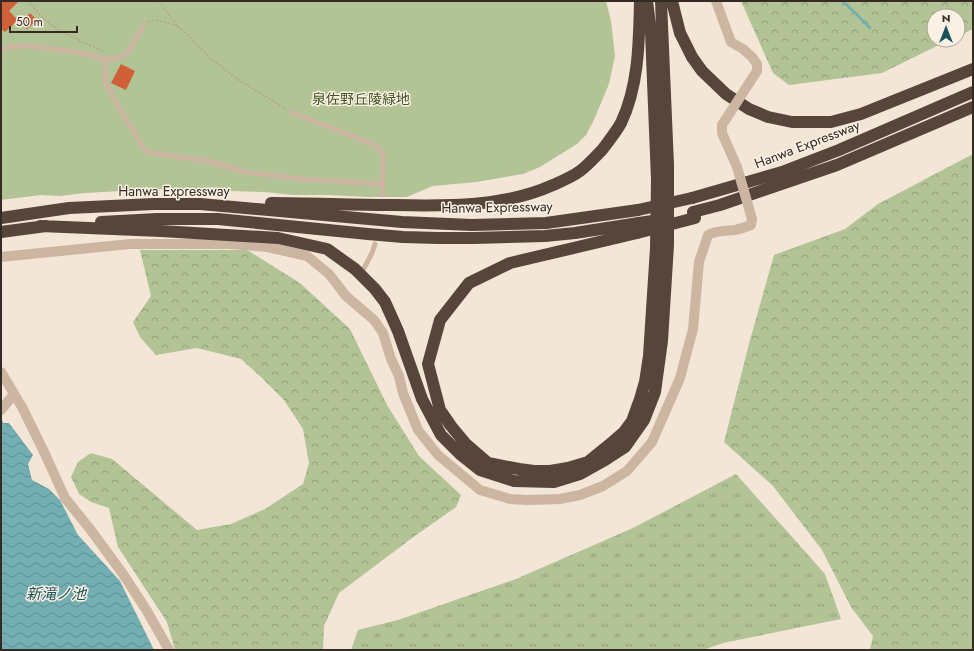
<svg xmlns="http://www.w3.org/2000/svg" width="974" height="651" viewBox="0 0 974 651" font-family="Jost,'Noto Sans JP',sans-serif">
  <defs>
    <pattern id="grass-tufts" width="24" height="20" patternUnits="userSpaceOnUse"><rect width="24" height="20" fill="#b2c396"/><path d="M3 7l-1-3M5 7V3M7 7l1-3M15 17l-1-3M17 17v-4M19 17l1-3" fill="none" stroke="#929f7a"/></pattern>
    <pattern id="forest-crowns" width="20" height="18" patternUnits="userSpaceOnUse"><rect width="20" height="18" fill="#b2c396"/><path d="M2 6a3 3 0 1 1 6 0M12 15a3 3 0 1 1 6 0" fill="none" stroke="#929f7a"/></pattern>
    <pattern id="water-waves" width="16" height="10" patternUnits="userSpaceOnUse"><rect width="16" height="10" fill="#73aeb2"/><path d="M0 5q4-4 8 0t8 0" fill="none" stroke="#5f8e91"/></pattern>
  </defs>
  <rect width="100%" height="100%" fill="#f3e6d6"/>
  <path fill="url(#grass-tufts)" d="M 736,474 L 825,574 L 841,619 L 723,643 L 703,650 L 351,650 L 358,630 L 398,620 L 516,579 L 633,528 Z"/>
  <path fill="url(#forest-crowns)" d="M 741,1 L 973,1 L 973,29 L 958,36 L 958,16 L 934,16 L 934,40 L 949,40 L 882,73 L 789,85 L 773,73 Z
    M 973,154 L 973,650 L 870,650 L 873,636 L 851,607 L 822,550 L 773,486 L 724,442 L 750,340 L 774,255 L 845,229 L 878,204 Z
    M 140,250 L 247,250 L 300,283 L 350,329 L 387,405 L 419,456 L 461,495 L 456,507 L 412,538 L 339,593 L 324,626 L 323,650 L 175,650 L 167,622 L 118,547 L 109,508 L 91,502 L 79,494 L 71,477 L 78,462 L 91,453 L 112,459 L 197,530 L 231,524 L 265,509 L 303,484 L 309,463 L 303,429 L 284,400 L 262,378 L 241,359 L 197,348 L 156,355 L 140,337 L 133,322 L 151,296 Z"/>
  <path fill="#b2c396" d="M 1,1 L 606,1 L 611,21 L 615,56 L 609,84 L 593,122 L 586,135 L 577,144 L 540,167 L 523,174 L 476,182 L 433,186 L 407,197 L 369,197 L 326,195 L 292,195 L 265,192 L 157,189 L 85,193 L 60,196 L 40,195 L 1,200 Z"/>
  <path fill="url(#water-waves)" d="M 2,423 L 9,423 L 33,455 L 28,464 L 32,480 L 49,489 L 60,500 L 78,535 L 120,581 L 154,650 L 1,650 L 1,424 Z"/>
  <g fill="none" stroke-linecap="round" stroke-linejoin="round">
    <path stroke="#73aeb2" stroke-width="2.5" d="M 842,1 L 849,7 L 870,28
      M 1,421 L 2,423"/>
  </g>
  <path fill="#d06037" d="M 1,1 L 19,1 L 9,11 L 18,20 L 5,32 L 1,29 Z
    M 30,13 L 37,20 L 27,29 L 20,23 Z
    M 121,64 L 135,71 L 126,90 L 111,83 Z"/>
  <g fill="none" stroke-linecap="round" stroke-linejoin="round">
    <path stroke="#b7a08c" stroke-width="1.5" stroke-dasharray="2 2" stroke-linecap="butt" d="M 29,1 C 48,30 73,37 103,51
      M 159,1 L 161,4 L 174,21 L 177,26 L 185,32 L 211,59 L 237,79 L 286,109
      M 148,22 C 157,18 168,23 177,26"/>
    <path stroke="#ccb6a2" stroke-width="5" d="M 1,49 L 7,47 L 29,46 L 80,53 L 106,59 L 105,82 L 120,109 L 144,149 L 150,153 L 158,154 L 208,161 L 246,172 L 301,179 L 379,184 L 382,186 L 383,195
      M 106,59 L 119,58 L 129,51 L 143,26
      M 291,112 L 362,140 L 374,145 L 378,148 L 382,153 L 383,158 L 382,186
      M 363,270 L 372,253 L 375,244"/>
    <path stroke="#ccb6a2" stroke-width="10" d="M 716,1 L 731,42 L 743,49 L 752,57 L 757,64 L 757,71
      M 722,125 L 722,133 L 737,167
      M 1,257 L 130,244 L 231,244 L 267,247 L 307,256 L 329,274 L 346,296 L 374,320 L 383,333 L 391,359 L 399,376 L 403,393 L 418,430 L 438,455 L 480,490 L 510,499 L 527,500 L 560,499 L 580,495 L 603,486 L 627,471 L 652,442 L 680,378 L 693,329 L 699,262 L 708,235 C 716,230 726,231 735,230 C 740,229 746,227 751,225 L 752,219
      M 1,372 L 22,407 L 45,454 L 65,498 L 90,529 L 123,574 L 147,611 L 169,650
      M 1,410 L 14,394"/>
    <path stroke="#57453b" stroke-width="12" d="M 672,1 L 680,33 L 692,57 L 702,71 L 726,94 L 749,109 L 768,117 L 792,122 L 831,122 L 861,114 L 973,69
      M 692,198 L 782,172 L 839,150 L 973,92
      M 271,203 C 311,203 350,205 389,205 C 444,206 502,208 553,185 C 562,181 572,177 580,171 C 588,165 595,157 602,150 C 608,142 616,132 621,123 C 639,85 639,42 640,1
      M 693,212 L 720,205 L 837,165 L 973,107
      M 1,218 L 69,208 L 154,204 L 200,204 L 402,222 L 472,225 L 546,223 L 638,210
      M 101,222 L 157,219 L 218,219 L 368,234 L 403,237 L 438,238 L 474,238 L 545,236 L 575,233 L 639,223
      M 40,226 L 161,231 L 278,238 L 327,249 L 355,269 L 375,289 L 385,302 L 398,331 L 422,399 L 441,435 L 460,454 L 480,470 L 514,481 L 554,482 L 580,474 L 605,460 L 625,447 L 644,420 L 655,392 L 662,341 L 668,245 L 668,165 L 661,1
      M 1,232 L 46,226
      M 637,233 L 510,263 L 469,283 L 440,320 L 428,364 L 440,410 L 451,426 L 466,444 L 488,463 L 519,469 L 534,471 L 550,471 L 568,468 L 588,462 L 609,445 L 624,432 L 632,421 L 640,399 L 645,382 L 649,356 L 656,248 L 657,180 L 651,32 L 647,1"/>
    <path stroke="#ccb6a2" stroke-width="10" d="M 722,125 L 757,71
      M 737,167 L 752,219"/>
    <path stroke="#57453b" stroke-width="12" d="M 638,210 L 692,198
      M 639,223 L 659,220
      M 637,233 L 695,218"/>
  </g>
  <g text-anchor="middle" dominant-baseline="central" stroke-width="3" stroke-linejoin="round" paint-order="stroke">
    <g font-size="14" fill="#435627" stroke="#faf0e3">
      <text x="361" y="99">泉佐野丘陵緑地</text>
    </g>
    <g font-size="14" fill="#352b25" stroke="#faf0e3">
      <text transform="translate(807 144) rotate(-21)">Hanwa Expressway</text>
      <text x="174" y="191">Hanwa Expressway</text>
      <text transform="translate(497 207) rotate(-1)">Hanwa Expressway</text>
    </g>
    <g font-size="15" font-style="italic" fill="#17545a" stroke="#faf0e3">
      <text x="56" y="594">新滝ノ池</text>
    </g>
  </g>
  <rect width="974" height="651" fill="none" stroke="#352b25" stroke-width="4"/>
  <g transform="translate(946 28)"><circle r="19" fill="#faf0e3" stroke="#aba197"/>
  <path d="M0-3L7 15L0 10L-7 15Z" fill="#17545a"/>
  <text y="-6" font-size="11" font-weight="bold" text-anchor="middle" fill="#352b25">N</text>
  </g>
  <path d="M10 26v6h67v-6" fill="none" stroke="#352b25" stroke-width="2"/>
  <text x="16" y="26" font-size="12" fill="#352b25" stroke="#faf0e3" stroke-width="3" paint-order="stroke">50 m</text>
</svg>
